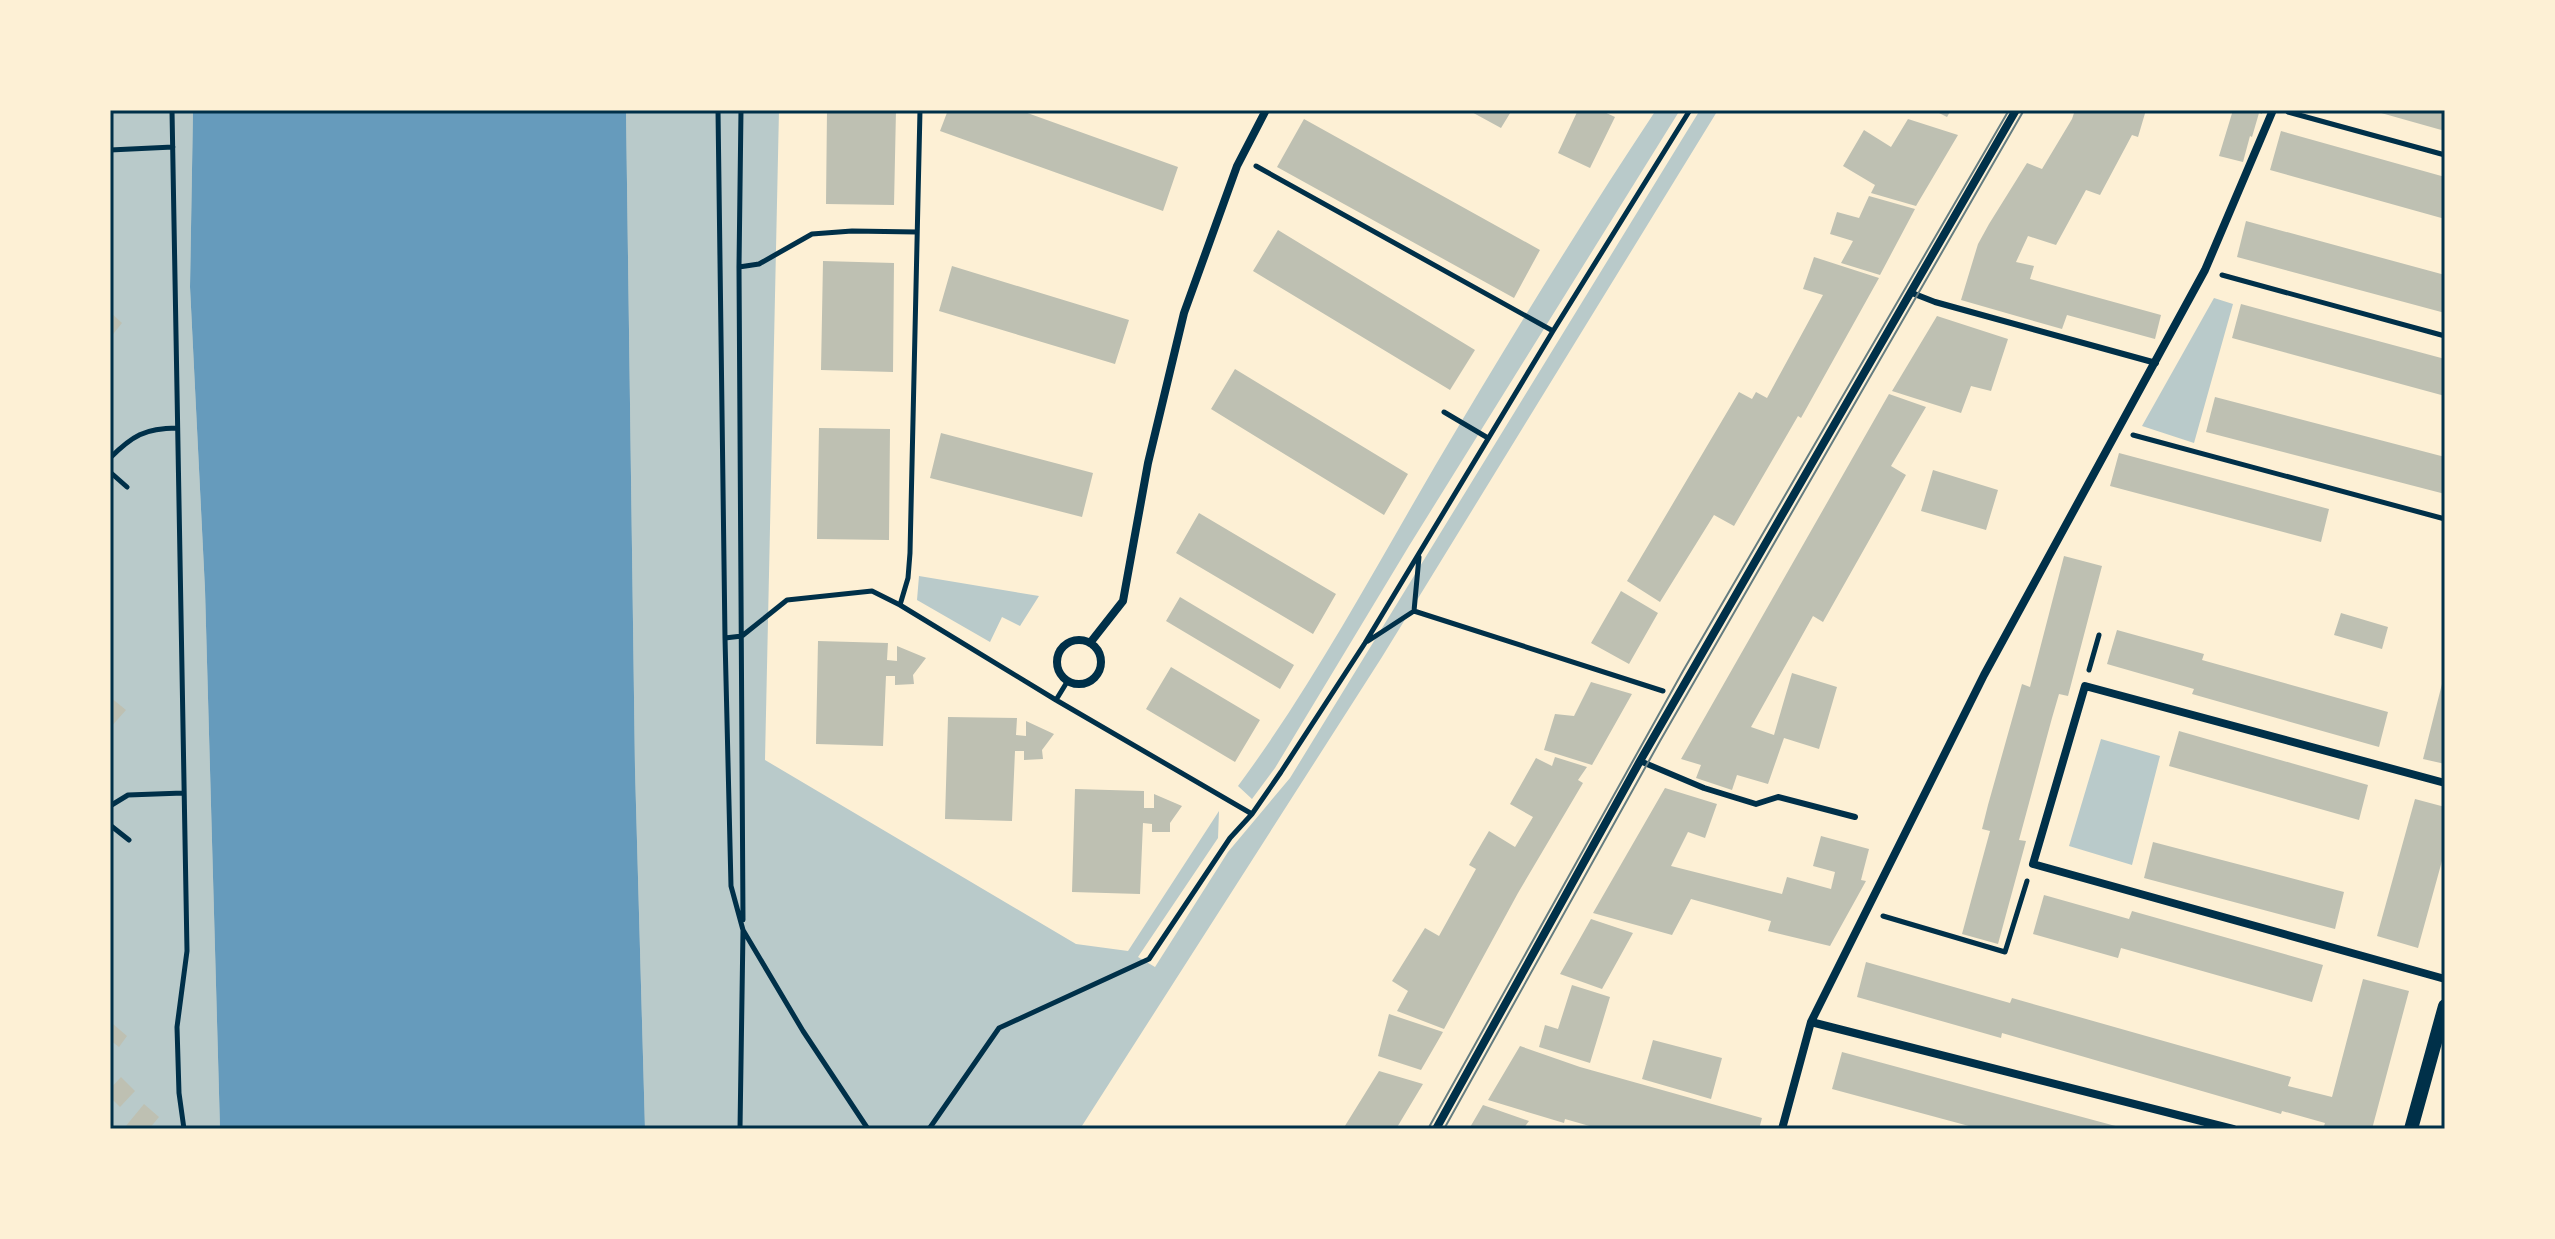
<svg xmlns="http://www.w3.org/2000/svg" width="2555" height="1239" viewBox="0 0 2555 1239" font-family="'DM Sans',sans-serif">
  <rect width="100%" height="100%" fill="#fdf0d5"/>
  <path fill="#b9caca" d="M 110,110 L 193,110 L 190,287 L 205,590 L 220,1129 L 110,1129 Z
    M 626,110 L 779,110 L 765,760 L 1076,944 L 1128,951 L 1219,811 L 1218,838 L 1138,957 L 1155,967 L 1228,852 L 1290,778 L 1700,110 L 1718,110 L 1382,657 L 1080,1129 L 645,1129 L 635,769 Z
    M 1656,110 L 1680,110 L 1409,546 L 1275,768 L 1252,799 L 1238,786 C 1312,686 1372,574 1435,466 C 1506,346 1579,226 1656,110 Z
    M 2214,298 L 2233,304 L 2194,443 L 2142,426 Z
    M 919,576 L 1039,596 L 1020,626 L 1002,617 L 990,642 L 917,600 Z
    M 2101,739 L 2160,756 L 2132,865 L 2069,846 Z"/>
  <path fill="#669bbc" d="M 193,110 L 626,110 L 635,769 L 645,1129 L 220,1129 L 205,590 L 190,287 Z"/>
  <path fill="#bec0b2" d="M 827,110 L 896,110 L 894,205 L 826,204 Z
    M 948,110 L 1019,110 L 1178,167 L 1163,211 L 940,131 Z
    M 1468,110 L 1512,110 L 1501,128 Z
    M 1578,110 L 1600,110 L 1615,117 L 1590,168 L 1558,153 Z
    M 1933,110 L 1951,110 L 1947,117 Z
    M 2075,110 L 2146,110 L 2138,137 L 2132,135 L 2100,195 L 2086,190 L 2056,245 L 2028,236 L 2016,262 L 2034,266 L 2030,279 L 2161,315 L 2155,339 L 2067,315 L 2062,329 L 1961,300 L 1978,244 L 1989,224 L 2027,163 L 2042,169 L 2072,119 Z
    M 2233,110 L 2263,110 L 2262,114 L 2259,113 L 2252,137 L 2250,136 L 2243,162 L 2219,156 Z
    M 2374,110 L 2445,110 L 2445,131 L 2374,111 Z
    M 1304,119 L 1540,250 L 1514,298 L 1277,167 Z
    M 1908,119 L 1958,135 L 1916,206 L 1871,193 L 1875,185 L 1843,166 L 1864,130 L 1891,147 Z
    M 2281,131 L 2445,177 L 2445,219 L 2270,170 Z
    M 1869,196 L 1915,209 L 1880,275 L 1841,263 L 1853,241 L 1830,234 L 1837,212 L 1859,218 Z
    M 2246,221 L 2445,275 L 2445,313 L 2237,257 Z
    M 1278,230 L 1475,350 L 1450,390 L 1253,271 Z
    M 1814,257 L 1879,278 L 1801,418 L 1798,416 L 1734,526 L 1714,515 L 1660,602 L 1627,581 L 1739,392 L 1752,399 L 1756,392 L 1767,398 L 1823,295 L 1803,289 Z
    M 823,261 L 894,263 L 893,372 L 821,370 Z
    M 952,266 L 1129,320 L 1115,364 L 939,311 Z
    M 2241,304 L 2445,359 L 2445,396 L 2232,338 Z
    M 110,312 L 122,323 L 110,338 Z
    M 1937,316 L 2008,339 L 1991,391 L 1971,386 L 1961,413 L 1892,391 Z
    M 1235,369 L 1408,474 L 1384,515 L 1211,409 Z
    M 1889,394 L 1926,407 L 1891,466 L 1906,475 L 1823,622 L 1813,616 L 1751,727 L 1774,735 L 1792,673 L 1837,687 L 1819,749 L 1784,738 L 1768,784 L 1737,775 L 1732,790 L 1696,778 L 1701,765 L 1681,759 Z
    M 2215,397 L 2445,457 L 2445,494 L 2206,432 Z
    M 819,428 L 890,429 L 889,540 L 817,539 Z
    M 941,433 L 1093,473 L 1082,517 L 930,478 Z
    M 2119,453 L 2329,509 L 2321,542 L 2110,486 Z
    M 1933,470 L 1998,490 L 1986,530 L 1921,511 Z
    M 1199,513 L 1336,594 L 1313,634 L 1176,553 Z
    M 2064,556 L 2102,566 L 2068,696 L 2059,694 L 2052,718 L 2019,840 L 2026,841 L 1998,944 L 1962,934 L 1990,831 L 1982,829 L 1988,805 L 2022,684 L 2030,687 Z
    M 1621,591 L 1658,613 L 1629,664 L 1591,643 Z
    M 1180,597 L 1294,665 L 1280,689 L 1166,621 Z
    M 2341,613 L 2388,627 L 2382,649 L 2334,635 Z
    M 2117,630 L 2204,654 L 2202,660 L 2388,712 L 2379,747 L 2192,694 L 2194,689 L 2107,664 Z
    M 818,641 L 888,643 L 887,660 L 897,661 L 897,646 L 926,658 L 913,675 L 914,684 L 895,685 L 895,676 L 886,676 L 883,746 L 816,744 Z
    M 1171,667 L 1260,720 L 1235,762 L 1146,709 Z
    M 2444,676 L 2445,677 L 2445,764 L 2423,759 Z
    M 1591,682 L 1632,694 L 1592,765 L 1544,750 L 1555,714 L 1574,716 Z
    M 110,697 L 126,710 L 110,728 Z
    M 948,717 L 1017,718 L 1016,735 L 1026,736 L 1026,721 L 1054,734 L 1042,750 L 1043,759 L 1024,760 L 1024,751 L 1015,751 L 1012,821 L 945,819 Z
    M 2179,731 L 2368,785 L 2359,820 L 2169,766 Z
    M 1555,757 L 1587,767 L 1578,780 L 1583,783 L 1518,893 L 1444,1029 L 1397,1011 L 1408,991 L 1392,981 L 1425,928 L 1439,936 L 1476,869 L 1469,865 L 1489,831 L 1515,847 L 1533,817 L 1510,804 L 1536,758 L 1552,766 Z
    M 1665,788 L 1717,804 L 1705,838 L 1688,832 L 1671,866 L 1782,894 L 1787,877 L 1831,889 L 1835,872 L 1813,866 L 1821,836 L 1869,849 L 1861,880 L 1866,881 L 1830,946 L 1768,931 L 1771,921 L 1691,899 L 1672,935 L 1593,913 Z
    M 1075,789 L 1144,791 L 1144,808 L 1154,808 L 1154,794 L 1182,806 L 1170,823 L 1170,832 L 1152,832 L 1152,824 L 1143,823 L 1140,894 L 1072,892 Z
    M 2415,799 L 2445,807 L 2445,850 L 2418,948 L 2377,936 Z
    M 2153,842 L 2344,892 L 2335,929 L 2144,878 Z
    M 2044,895 L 2129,919 L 2132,911 L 2323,965 L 2312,1002 L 2121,948 L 2118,958 L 2033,934 Z
    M 1591,919 L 1633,933 L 1602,989 L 1560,974 Z
    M 1866,962 L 2010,1003 L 2012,998 L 2291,1077 L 2288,1086 L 2332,1097 L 2363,979 L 2409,991 L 2372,1129 L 2323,1129 L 2325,1123 L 2282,1111 L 2281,1114 L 2002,1033 L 2001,1038 L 1857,997 Z
    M 1572,985 L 1610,997 L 1590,1063 L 1539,1047 L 1545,1025 L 1558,1029 Z
    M 1389,1014 L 1443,1032 L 1421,1070 L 1378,1056 Z
    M 113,1024 L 127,1036 L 119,1047 L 110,1040 L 110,1028 Z
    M 1653,1040 L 1722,1058 L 1711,1099 L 1642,1079 Z
    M 1520,1046 L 1580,1067 L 1762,1118 L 1759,1129 L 1600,1129 L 1565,1119 L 1564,1123 L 1488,1100 Z
    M 1842,1052 L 2123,1128 L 2123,1129 L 1980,1129 L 1832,1089 Z
    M 1379,1071 L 1423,1084 L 1396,1129 L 1343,1129 Z
    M 121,1077 L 135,1091 L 120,1107 L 110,1097 L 110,1089 Z
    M 144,1104 L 159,1117 L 149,1129 L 127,1129 L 125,1127 Z
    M 1483,1105 L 1529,1121 L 1523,1129 L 1469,1129 Z"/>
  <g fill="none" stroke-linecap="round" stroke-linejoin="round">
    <path stroke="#003049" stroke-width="5" d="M 172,110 L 187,951 L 177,1027 L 179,1093 L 184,1129
      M 718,110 L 725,638 L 731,886 L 743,930 L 803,1031 L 868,1129
      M 741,110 L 739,267 L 743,920
      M 2288,112 L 2445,155
      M 110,150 L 173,147
      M 1256,166 L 1553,331
      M 739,267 L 759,264 L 812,234 L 852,231 L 917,232
      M 2222,275 L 2445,336
      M 1444,412 L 1488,438
      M 2133,435 L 2445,519
      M 110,458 C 132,436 145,428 177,428
      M 110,472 L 127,487
      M 900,605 L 908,578 L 910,553 L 920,110
      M 1414,611 L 1663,691
      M 1414,611 L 1419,557
      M 725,638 L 742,636 L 787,600 L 872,591 L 900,605 L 1056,700 L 1252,814
      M 1368,641 L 1414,611
      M 2089,670 L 2099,635
      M 1056,700 L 1067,682
      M 110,806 L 128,795 L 183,793
      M 110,825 L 129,840
      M 1883,916 L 2005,952 L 2027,881
      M 740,1129 L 743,930
      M 929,1129 L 999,1028 L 1149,959 L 1230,838 L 1252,814 L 1281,772 L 1365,643 L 1553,331 L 1690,110"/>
    <path stroke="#003049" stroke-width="6" d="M 1912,293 L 1935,302 L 2156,363
      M 1640,761 L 1704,788 L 1756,804 L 1778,797 L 1855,817"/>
    <path stroke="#003049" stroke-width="8" d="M1057 662a22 22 0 1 1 44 0a22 22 0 1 1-44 0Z
      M 1090,643 L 1123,601 L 1148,463 L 1184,313 L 1237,166 L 1266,110
      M 2445,783 L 2085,686 L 2033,864 L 2445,979
      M 1811,1022 L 2233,1129
      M 1436,1129 L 1640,761 L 2016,110
      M 1782,1129 L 1811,1022 L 1984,675 L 2205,270 L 2273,110"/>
    <path stroke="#003049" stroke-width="14" d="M 2411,1129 L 2445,1006"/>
    <path stroke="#657d81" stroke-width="2" d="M 1428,1129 L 1683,671 L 2009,110
      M 1444,1129 L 1660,741 L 2024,110"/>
  </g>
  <rect width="2555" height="1239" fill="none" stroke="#fdf0d5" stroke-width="224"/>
  <rect x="112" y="112" width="2331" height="1015" fill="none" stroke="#003049" stroke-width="3"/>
</svg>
